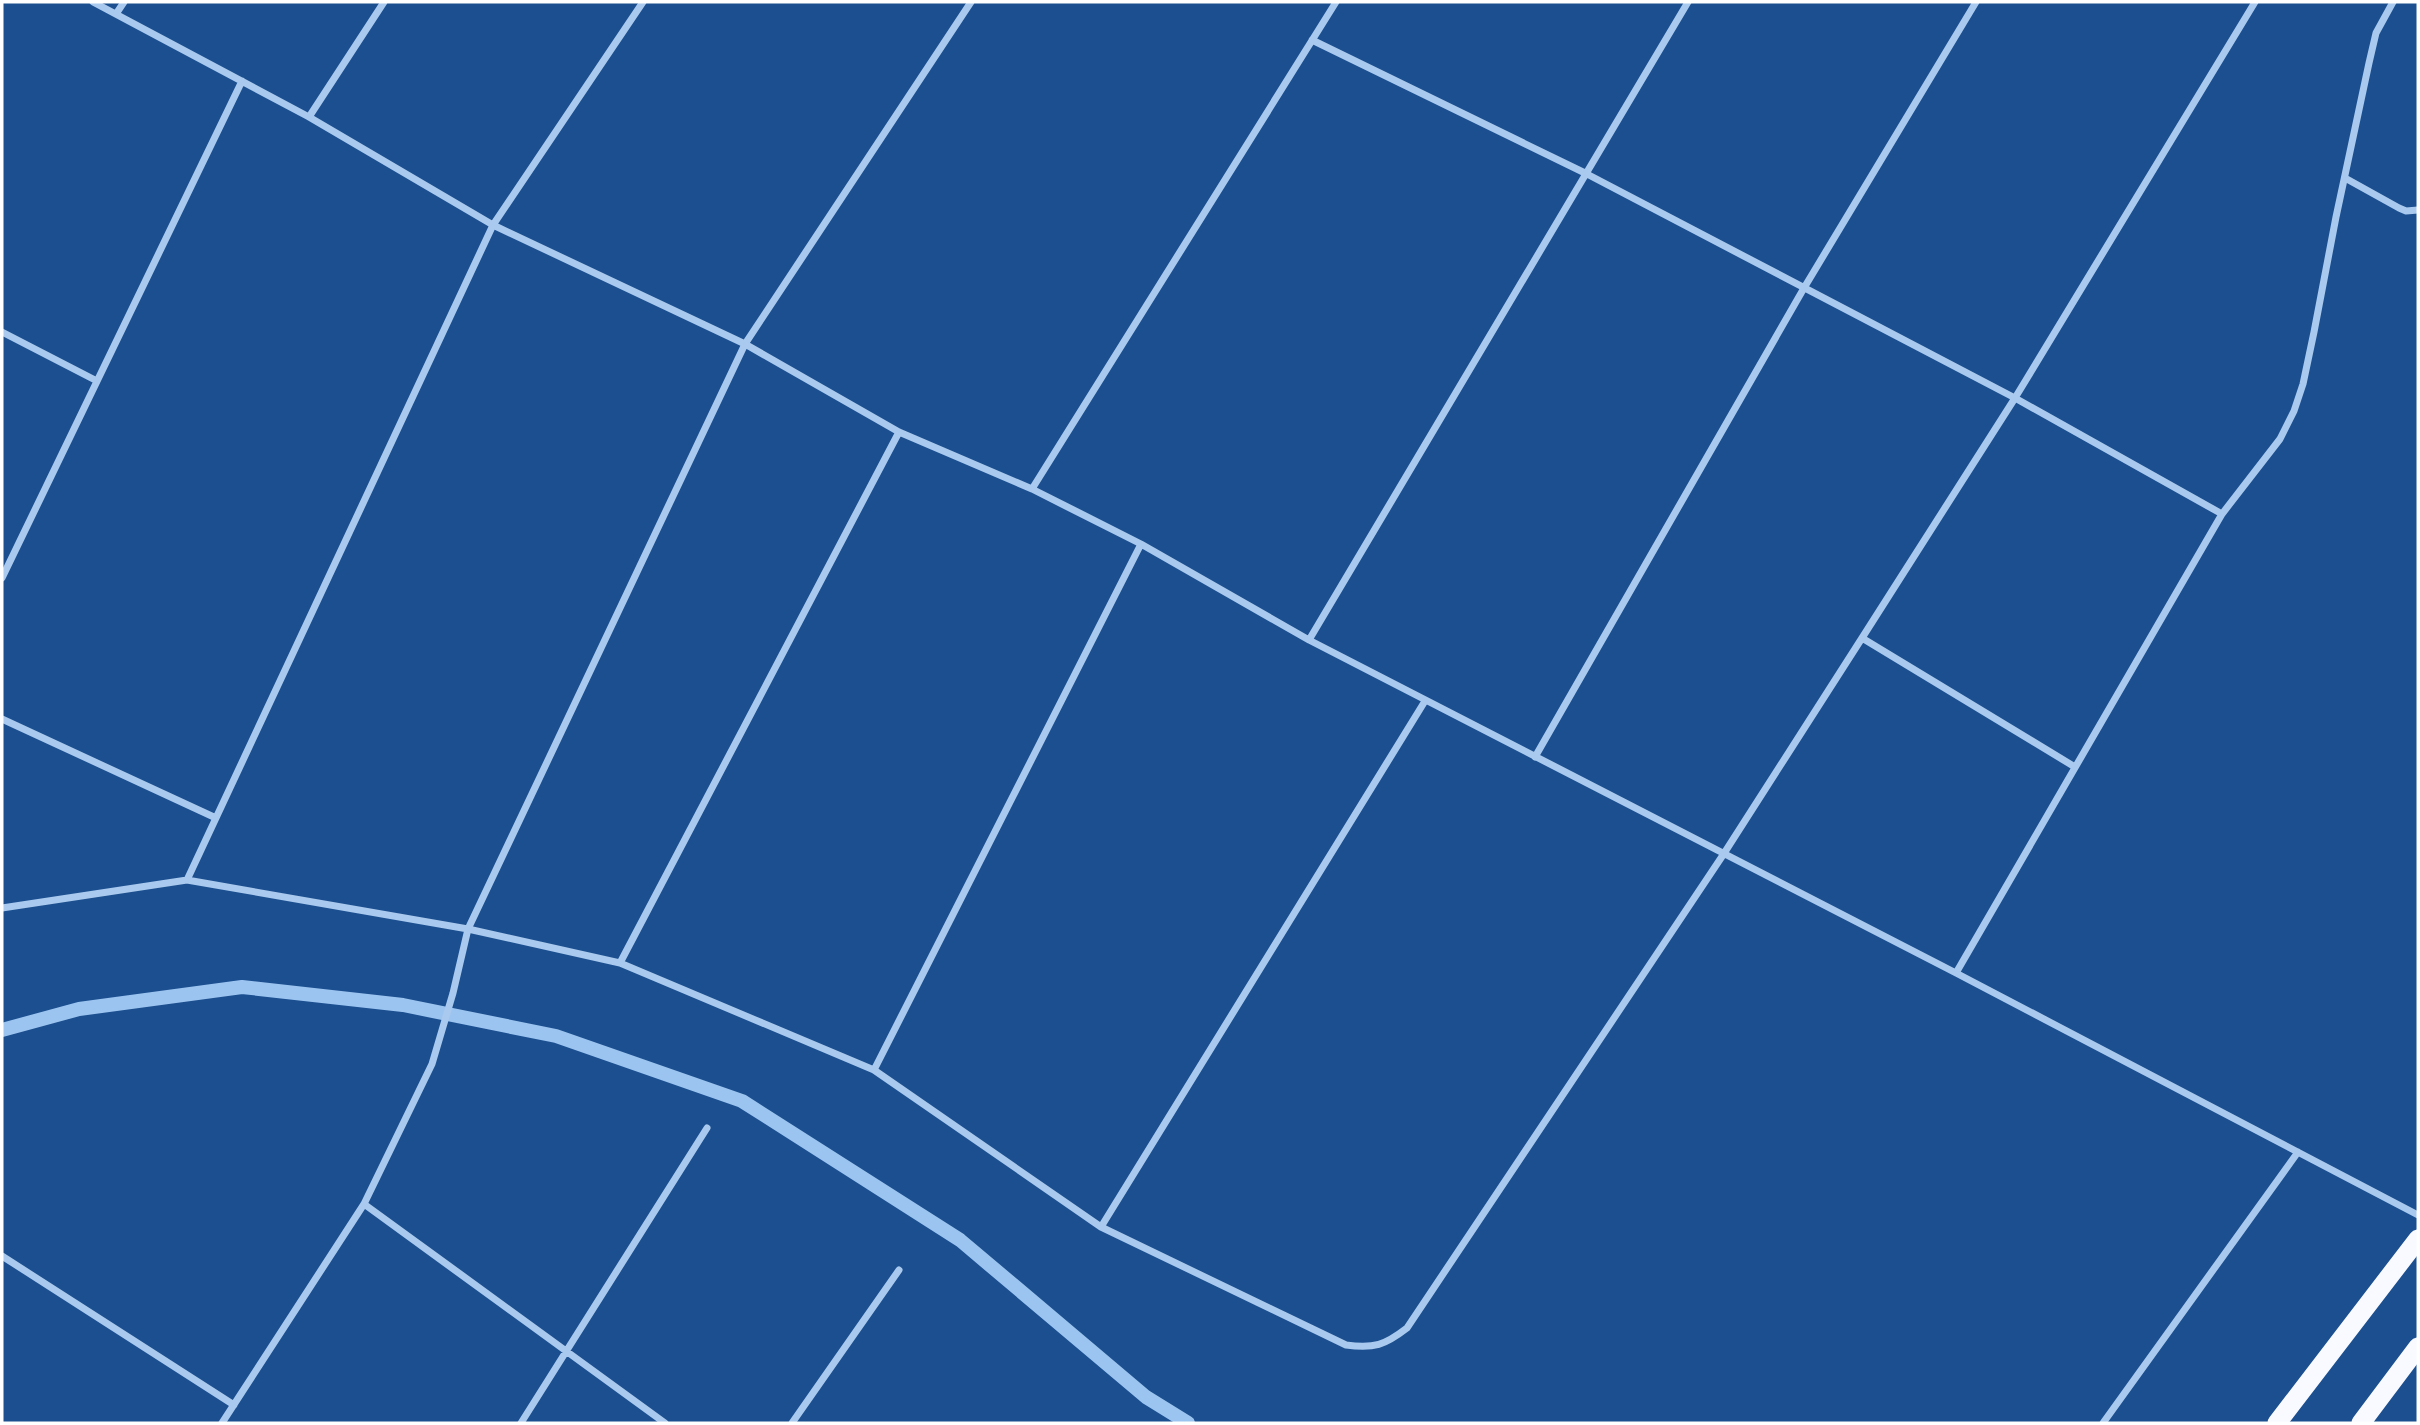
<svg xmlns="http://www.w3.org/2000/svg" width="2420" height="1425" viewBox="0 0 2420 1425" font-family="'Public Sans',sans-serif">
  <rect width="100%" height="100%" fill="#1b4f8f"/>
  <g fill="none" stroke-linecap="round" stroke-linejoin="round">
    <path stroke="#9cc4f0" stroke-width="14" d="M 2,1030 L 79,1009 L 242,987 L 403,1005 L 556,1036 L 742,1101 L 960,1240 L 1146,1397 L 1188,1423"/>
    <path stroke="#a9c9ee" stroke-width="7" d="M 93,2 L 309,117 L 493,225 L 745,344 L 899,432 L 1032,489 L 1141,544 L 1309,640 L 1956,973 L 2418,1215
      M 116,14 L 124,2
      M 1312,40 L 1585,173 L 2015,398 L 2222,514
      M 309,117 L 384,2
      M 2345,178 L 2399,208 L 2406,211 L 2418,210
      M 2,332 L 97,381
      M 1032,489 L 1336,2
      M 2,578 L 242,81
      M 1862,638 L 2075,767
      M 1309,640 L 1688,2
      M 2,719 L 216,818
      M 1535,757 L 1804,288 L 1976,2
      M 187,880 L 493,225 L 643,2
      M 2,908 L 187,880 L 468,929 L 620,963 L 874,1070 L 1101,1227 L 1346,1345 C 1374,1349 1385,1345 1407,1328 L 1723,855 L 1862,638 L 2015,398 L 2255,2
      M 620,963 L 899,432
      M 1956,973 L 2222,514 L 2280,439 L 2294,411 L 2303,384 L 2314,332 L 2336,217 L 2369,63 L 2376,33 L 2393,2
      M 874,1070 L 1141,544
      M 364,1204 L 665,1423
      M 1101,1227 L 1425,701
      M 2,1256 L 234,1405
      M 222,1423 L 364,1204 L 432,1064 L 453,993 L 468,929 L 745,344 L 971,2
      M 521,1423 L 707,1128
      M 792,1423 L 899,1270
      M 2103,1423 L 2298,1152"/>
    <path stroke="#f8faff" stroke-width="19" d="M 2277,1423 L 2418,1239
      M 2361,1423 L 2418,1347"/>
  </g>
  <rect width="2420" height="1425" fill="none" stroke="#ffffff" stroke-width="7"/>
</svg>
